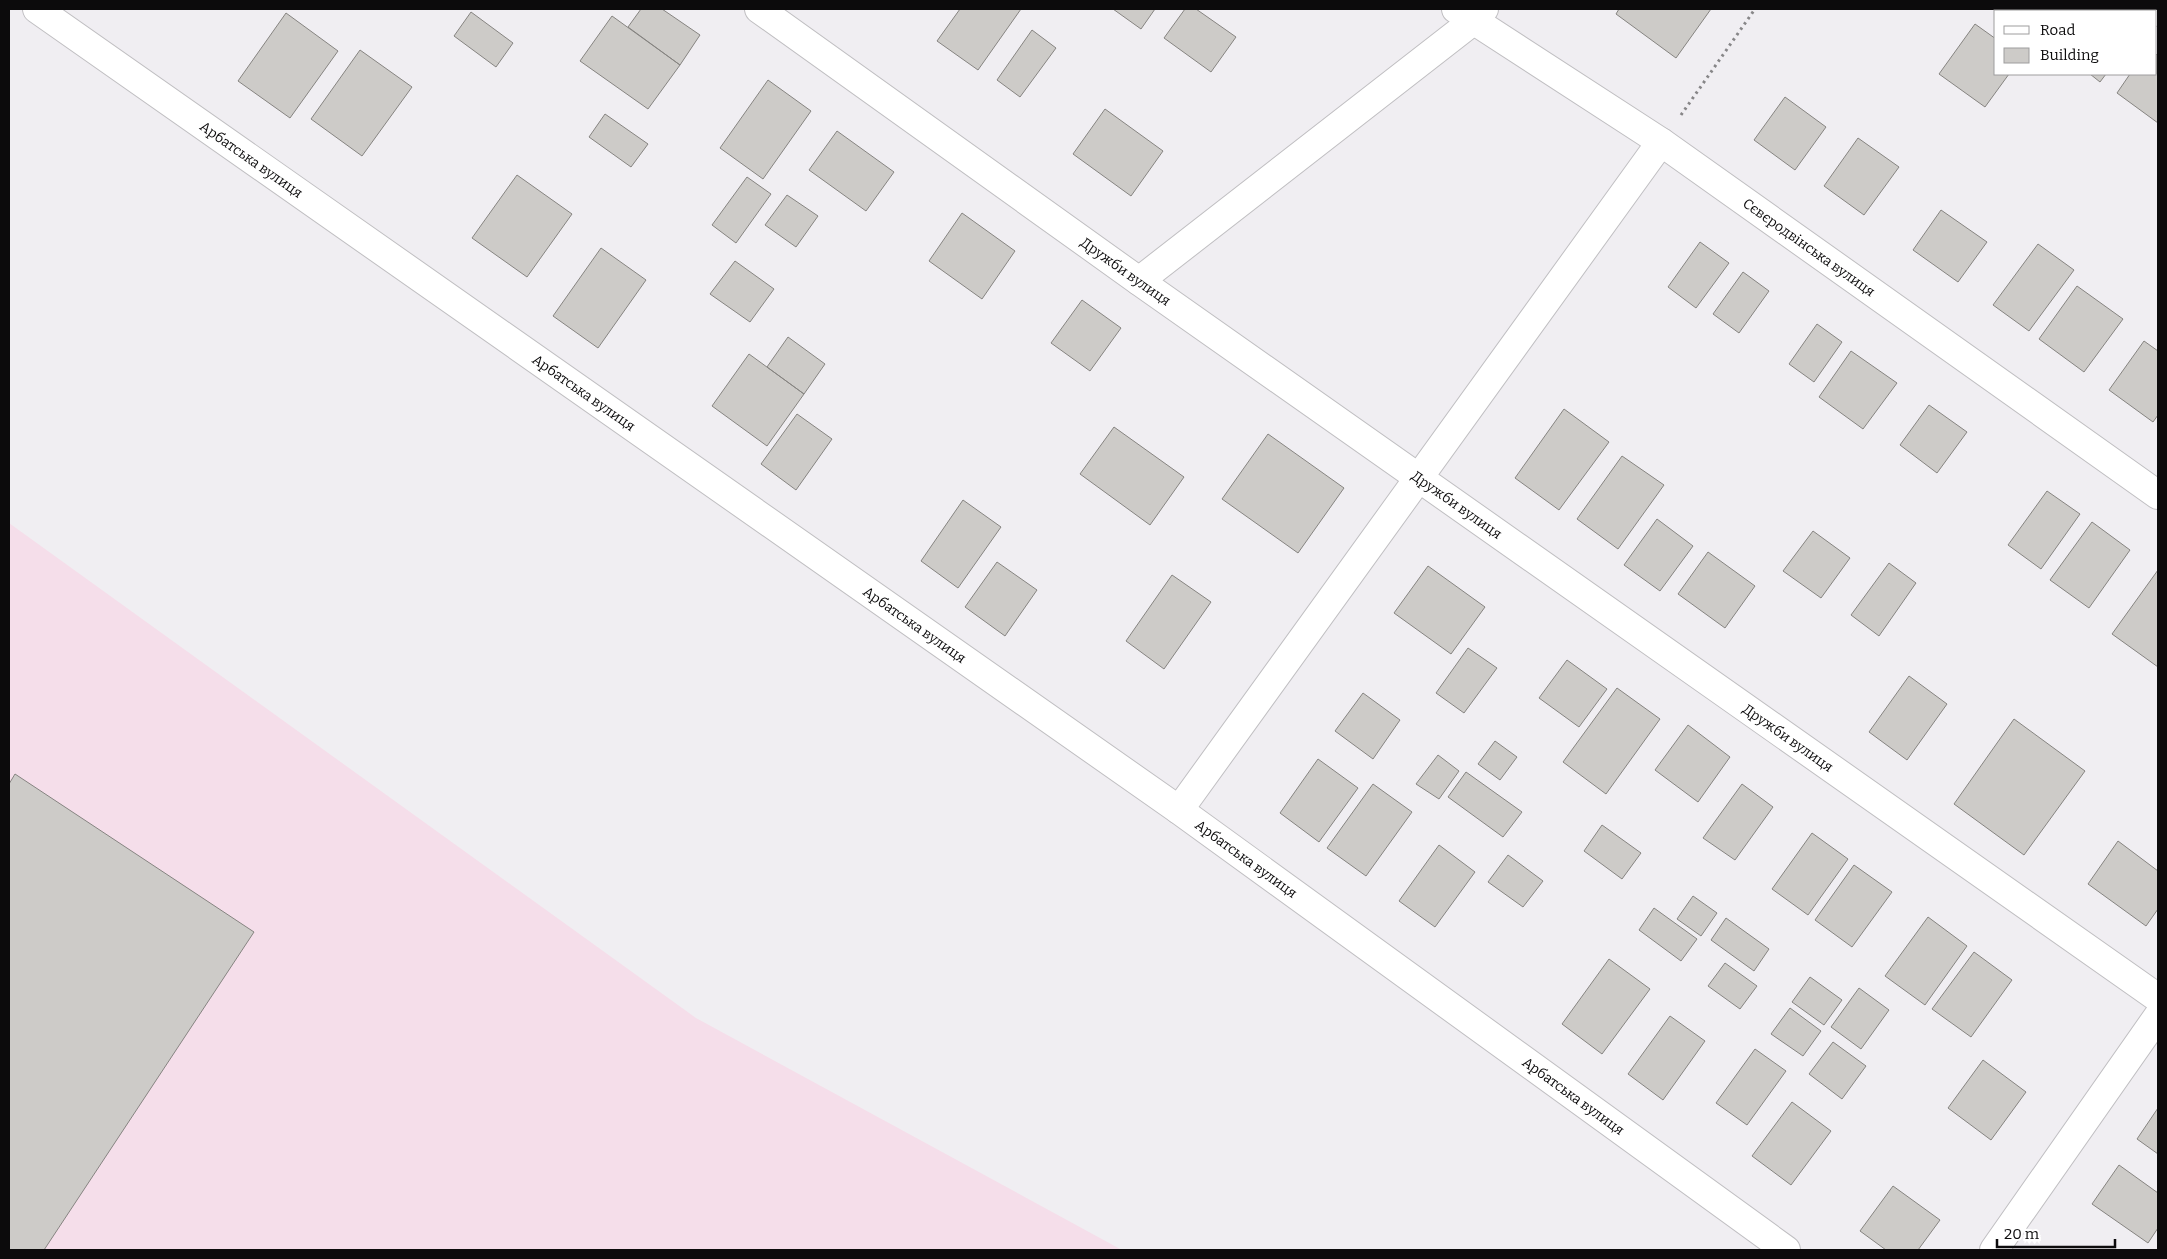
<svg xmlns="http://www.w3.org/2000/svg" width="2167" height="1259" viewBox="0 0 2167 1259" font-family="Bitter,serif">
  <rect width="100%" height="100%" fill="#f0eef2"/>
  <path fill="#f5deea" d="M 9,523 L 696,1018 L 1122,1250 L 9,1250 Z"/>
  <path fill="#cdcbc8" stroke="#868481" d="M 641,9 L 662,9 L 700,35 L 680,65 L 628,27 Z
    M 960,9 L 1021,9 L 978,70 L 937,41 Z
    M 1113,9 L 1155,9 L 1141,29 Z
    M 1185,9 L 1196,9 L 1236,37 L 1211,72 L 1164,38 Z
    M 1619,9 L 1711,9 L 1676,58 L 1616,14 Z
    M 471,12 L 513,43 L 496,67 L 454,36 Z
    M 286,13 L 338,51 L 290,118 L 238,81 Z
    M 612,16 L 680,65 L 648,109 L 580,61 Z
    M 1975,24 L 1996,39 L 1996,74 L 2009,74 L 1985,107 L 1939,74 Z
    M 1032,30 L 1056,48 L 1020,97 L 997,80 Z
    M 360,50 L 412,87 L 362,156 L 311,119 Z
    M 2156,54 L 2158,56 L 2158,123 L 2117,93 L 2130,74 L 2156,74 Z
    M 2090,74 L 2106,74 L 2100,82 Z
    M 768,80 L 811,111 L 763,179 L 720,148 Z
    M 1785,97 L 1826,127 L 1795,170 L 1754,140 Z
    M 1105,109 L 1163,151 L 1131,196 L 1073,154 Z
    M 605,114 L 648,144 L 631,167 L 589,137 Z
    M 837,131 L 894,172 L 866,211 L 809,170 Z
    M 1858,138 L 1899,167 L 1864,215 L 1824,186 Z
    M 517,175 L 572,214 L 527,277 L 472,238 Z
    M 747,177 L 771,194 L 736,243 L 712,225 Z
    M 787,195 L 818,216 L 796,247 L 765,225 Z
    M 1941,210 L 1987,242 L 1958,282 L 1913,250 Z
    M 962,213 L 1015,251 L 982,299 L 929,261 Z
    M 1700,242 L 1729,263 L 1696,308 L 1668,287 Z
    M 2038,244 L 2074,270 L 2029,331 L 1993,305 Z
    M 601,248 L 646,280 L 598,348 L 553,316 Z
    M 735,261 L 774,289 L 750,322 L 710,294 Z
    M 1743,272 L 1769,291 L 1739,333 L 1713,314 Z
    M 2077,286 L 2123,319 L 2084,372 L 2039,339 Z
    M 1082,300 L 1121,328 L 1090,371 L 1051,343 Z
    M 1817,324 L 1842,342 L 1814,382 L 1789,364 Z
    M 788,337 L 825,364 L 804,394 L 767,367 Z
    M 2144,341 L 2158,351 L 2158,415 L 2153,422 L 2109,390 Z
    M 1851,351 L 1897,383 L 1863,429 L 1819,397 Z
    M 749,354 L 804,394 L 767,446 L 712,406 Z
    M 1929,405 L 1967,432 L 1937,473 L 1900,445 Z
    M 1564,409 L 1609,442 L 1559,510 L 1515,478 Z
    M 797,414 L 832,439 L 796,490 L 761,464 Z
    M 1114,427 L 1184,477 L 1150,525 L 1080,474 Z
    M 1268,434 L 1344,488 L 1298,553 L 1222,499 Z
    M 1622,456 L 1664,485 L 1618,549 L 1577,519 Z
    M 2047,491 L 2080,514 L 2041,569 L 2008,545 Z
    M 963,500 L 1001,527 L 958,588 L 921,561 Z
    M 1657,519 L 1693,546 L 1660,591 L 1624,565 Z
    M 2092,522 L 2130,550 L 2089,608 L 2050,580 Z
    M 1813,531 L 1850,558 L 1821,598 L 1783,571 Z
    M 1708,552 L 1755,586 L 1725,628 L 1678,594 Z
    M 997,562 L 1037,590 L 1005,636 L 965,607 Z
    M 1889,563 L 1916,583 L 1879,636 L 1851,615 Z
    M 1428,566 L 1485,607 L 1451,654 L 1394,613 Z
    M 2158,570 L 2158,667 L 2112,634 Z
    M 1172,575 L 1211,602 L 1164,669 L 1126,641 Z
    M 1468,648 L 1497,668 L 1464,713 L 1436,693 Z
    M 1567,660 L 1607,689 L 1579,727 L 1539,698 Z
    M 1909,676 L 1947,704 L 1907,760 L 1869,732 Z
    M 1617,688 L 1660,719 L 1606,794 L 1563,762 Z
    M 1363,693 L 1400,720 L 1373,759 L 1335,731 Z
    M 2014,719 L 2085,771 L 2024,855 L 1954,804 Z
    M 1688,725 L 1730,757 L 1698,802 L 1655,770 Z
    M 1495,741 L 1517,757 L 1500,780 L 1478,764 Z
    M 1438,755 L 1459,771 L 1439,799 L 1416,784 Z
    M 1318,759 L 1358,788 L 1319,842 L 1280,813 Z
    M 1466,772 L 1522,812 L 1503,837 L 1448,797 Z
    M 15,774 L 254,932 L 44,1250 L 9,1250 L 9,784 Z
    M 1373,784 L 1412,812 L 1366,876 L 1327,848 Z
    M 1742,784 L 1773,807 L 1735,860 L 1703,838 Z
    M 1602,825 L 1641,853 L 1622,879 L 1584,851 Z
    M 1812,833 L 1848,859 L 1808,915 L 1772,889 Z
    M 2118,841 L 2158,871 L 2158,909 L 2146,926 L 2088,884 Z
    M 1439,845 L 1475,872 L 1435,927 L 1399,901 Z
    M 1508,855 L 1543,881 L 1523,907 L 1488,882 Z
    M 1854,865 L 1892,892 L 1852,947 L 1815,920 Z
    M 1693,896 L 1717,913 L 1701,936 L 1677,919 Z
    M 1654,908 L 1697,939 L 1681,961 L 1639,930 Z
    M 1928,917 L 1967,946 L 1925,1005 L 1885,976 Z
    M 1726,918 L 1769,949 L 1754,971 L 1711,940 Z
    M 1974,952 L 2012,980 L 1971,1037 L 1932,1009 Z
    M 1609,959 L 1650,989 L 1602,1054 L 1562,1024 Z
    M 1725,963 L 1757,986 L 1740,1009 L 1708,986 Z
    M 1810,977 L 1842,1000 L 1824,1025 L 1792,1002 Z
    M 1859,988 L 1889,1010 L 1861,1049 L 1831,1027 Z
    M 1790,1008 L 1821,1031 L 1803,1056 L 1771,1034 Z
    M 1670,1016 L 1705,1041 L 1663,1100 L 1628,1074 Z
    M 1833,1042 L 1866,1066 L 1842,1099 L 1809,1074 Z
    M 1755,1049 L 1786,1071 L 1747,1125 L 1716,1103 Z
    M 1983,1060 L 2026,1092 L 1991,1140 L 1948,1108 Z
    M 1792,1102 L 1831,1131 L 1791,1185 L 1752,1156 Z
    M 2158,1108 L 2158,1154 L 2137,1139 Z
    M 2119,1165 L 2158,1193 L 2158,1228 L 2148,1243 L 2092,1204 Z
    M 1893,1186 L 1940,1220 L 1918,1250 L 1886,1250 L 1860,1231 Z"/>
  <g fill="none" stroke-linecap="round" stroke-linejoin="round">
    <g stroke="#c0bfc2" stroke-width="30">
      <g id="minor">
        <path id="s1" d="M 37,9 L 1179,810 L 1786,1250"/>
        <path id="s2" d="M 759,9 L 1139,281 L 2158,998"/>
        <path d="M 2153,9 L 2158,12"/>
        <path d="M 1139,281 L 1473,21 L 1484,9"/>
        <path d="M 1179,810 L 1661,142"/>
        <path d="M 1994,1250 L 2158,1016"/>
      </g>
    </g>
    <g stroke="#c0bfc2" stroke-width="30">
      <g id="tertiary">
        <path id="s3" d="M 1456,9 L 1661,142 L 2158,495"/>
      </g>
    </g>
    <path stroke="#878688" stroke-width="3" stroke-dasharray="2.5 4" stroke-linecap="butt" d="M 1681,115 L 1755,9"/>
    <use href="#minor" stroke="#fff" stroke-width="28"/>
    <use href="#tertiary" stroke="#fff" stroke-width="28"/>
  </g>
  <g text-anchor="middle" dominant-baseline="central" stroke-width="5" stroke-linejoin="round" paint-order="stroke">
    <g font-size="14" fill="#0c0b0c" stroke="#fff">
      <text stroke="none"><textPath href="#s1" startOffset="262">Арбатська вулиця</textPath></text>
      <text stroke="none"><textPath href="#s3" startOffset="426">Сєвєродвінська вулиця</textPath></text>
      <text stroke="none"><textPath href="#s2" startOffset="451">Дружби вулиця</textPath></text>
      <text stroke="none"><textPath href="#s1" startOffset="668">Арбатська вулиця</textPath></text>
      <text stroke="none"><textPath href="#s2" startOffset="856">Дружби вулиця</textPath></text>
      <text stroke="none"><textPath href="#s1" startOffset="1072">Арбатська вулиця</textPath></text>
      <text stroke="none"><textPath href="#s2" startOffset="1261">Дружби вулиця</textPath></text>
      <text stroke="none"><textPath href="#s1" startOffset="1478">Арбатська вулиця</textPath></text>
      <text stroke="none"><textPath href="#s1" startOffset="1882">Арбатська вулиця</textPath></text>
    </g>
  </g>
  <rect width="2167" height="1259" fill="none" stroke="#0c0b0c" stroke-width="20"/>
  <rect x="1994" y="10" width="162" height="65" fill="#ffffff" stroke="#9e9d9e"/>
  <rect x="2004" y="26" width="25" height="8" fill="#ffffff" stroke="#9e9d9e"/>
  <text x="2040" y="35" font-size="15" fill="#0c0b0c">Road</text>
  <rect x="2004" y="48" width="25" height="15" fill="#cdcbc8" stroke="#9e9d9e"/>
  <text x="2040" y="60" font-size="15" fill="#0c0b0c">Building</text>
  <path d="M1997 1239v8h118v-8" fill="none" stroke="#0c0b0c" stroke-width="2.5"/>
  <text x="2004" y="1239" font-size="15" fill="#0c0b0c" stroke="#ffffff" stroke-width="4" paint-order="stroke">20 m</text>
</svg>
